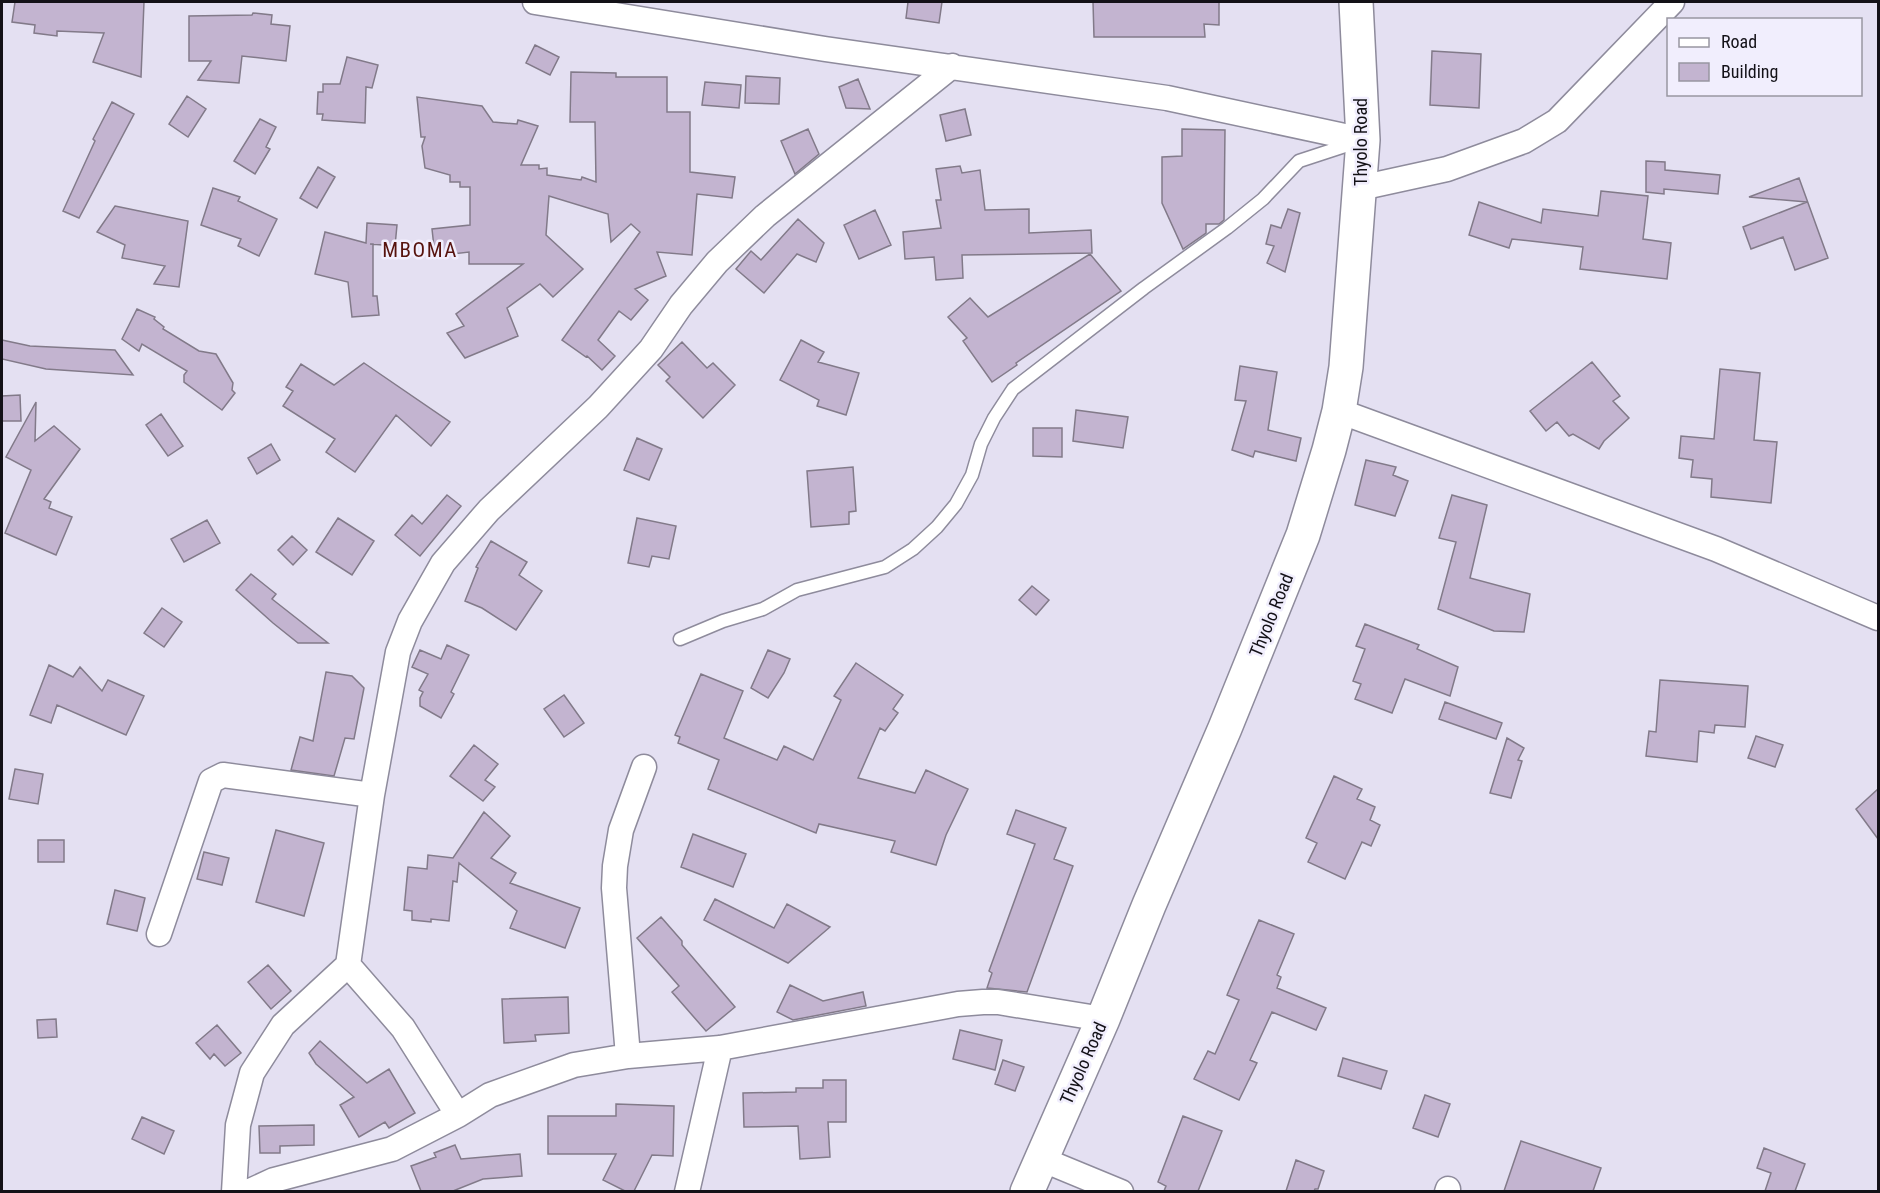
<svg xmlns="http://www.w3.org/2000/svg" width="1880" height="1193" viewBox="0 0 1880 1193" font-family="'Roboto Condensed',sans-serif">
  <rect width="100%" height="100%" fill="#e4e0f2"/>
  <path fill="#c3b4d0" stroke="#827a89" stroke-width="1.5" d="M 15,2 L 144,2 L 141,77 L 93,62 L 104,33 L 57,31 L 57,36 L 34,33 L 35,25 L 12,22 Z
    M 908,2 L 942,2 L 939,23 L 906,18 Z
    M 1093,2 L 1219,2 L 1219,25 L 1204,24 L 1205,37 L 1094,37 Z
    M 253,13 L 272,15 L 271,24 L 290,26 L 286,61 L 242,56 L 239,83 L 198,80 L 211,61 L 189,61 L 189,16 L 252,15 Z
    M 535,45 L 559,57 L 550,75 L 526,63 Z
    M 1432,51 L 1481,54 L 1479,108 L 1430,105 Z
    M 347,57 L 378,65 L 372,88 L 366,87 L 365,123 L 322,120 L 323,114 L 317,114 L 318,92 L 323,92 L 323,84 L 340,84 Z
    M 571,72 L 616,73 L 616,77 L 667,77 L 667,112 L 690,112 L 690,172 L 735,177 L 732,198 L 697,194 L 692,255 L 657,252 L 666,276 L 635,289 L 648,300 L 631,320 L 619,311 L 598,340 L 615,356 L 602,370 L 587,356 L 586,357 L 562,340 L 640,232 L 631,224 L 611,242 L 608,214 L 549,196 L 546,235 L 583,269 L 553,297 L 540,284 L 507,308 L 518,336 L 465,358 L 447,333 L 464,326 L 456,314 L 523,264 L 469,264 L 469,252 L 435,256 L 432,229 L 470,225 L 470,187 L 460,187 L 460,182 L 450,182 L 450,175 L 425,168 L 422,146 L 425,137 L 421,137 L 417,97 L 482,106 L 493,122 L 517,124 L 518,120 L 538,126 L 521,165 L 539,165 L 539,169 L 547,168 L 547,175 L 581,180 L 582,177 L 596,182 L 595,122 L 570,122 Z
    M 746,76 L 780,78 L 779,104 L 745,103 Z
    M 858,79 L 870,109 L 846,108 L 839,87 Z
    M 705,82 L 741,85 L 739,108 L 702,105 Z
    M 187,96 L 206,109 L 188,137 L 169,124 Z
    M 112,102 L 134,114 L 79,218 L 63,211 L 95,141 L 93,139 Z
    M 965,109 L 971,135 L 946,141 L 940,115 Z
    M 260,119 L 276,127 L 266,147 L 270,149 L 255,174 L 234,161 Z
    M 808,129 L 819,154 L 795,174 L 781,141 Z
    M 1182,129 L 1225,130 L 1224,220 L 1219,224 L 1206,224 L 1206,233 L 1183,249 L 1162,203 L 1162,157 L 1182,156 Z
    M 1646,161 L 1665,162 L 1665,170 L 1720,175 L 1718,194 L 1664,189 L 1664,194 L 1646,192 Z
    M 960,166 L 962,173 L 980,170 L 985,210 L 1029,209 L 1029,233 L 1091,230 L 1092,253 L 962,255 L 963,278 L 936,280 L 934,257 L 905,259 L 903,232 L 941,228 L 936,200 L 941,200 L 936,169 Z
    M 318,167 L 335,177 L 317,208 L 300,198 Z
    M 1799,178 L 1828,258 L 1795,270 L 1783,237 L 1751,249 L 1743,227 L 1807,202 L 1749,197 Z
    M 213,188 L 240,197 L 238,201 L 277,219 L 259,256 L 238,246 L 241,239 L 201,225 Z
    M 1601,191 L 1648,196 L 1643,239 L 1671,243 L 1667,279 L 1580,269 L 1583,247 L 1512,239 L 1509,248 L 1469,235 L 1479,202 L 1541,223 L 1543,209 L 1598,216 Z
    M 115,206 L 188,221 L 179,287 L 154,284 L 165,266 L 122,258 L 125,245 L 97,232 Z
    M 1288,209 L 1300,213 L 1285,272 L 1267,263 L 1274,246 L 1266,244 L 1271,225 L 1281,228 Z
    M 875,210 L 891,245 L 859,259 L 844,225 Z
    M 798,219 L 824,243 L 816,262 L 797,254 L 764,293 L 736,269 L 751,251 L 761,260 Z
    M 367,223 L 397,225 L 395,246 L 370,244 L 373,244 L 373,296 L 377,296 L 379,315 L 352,317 L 348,282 L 315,274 L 325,232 L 366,243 Z
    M 1090,254 L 1121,291 L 1016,363 L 1017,365 L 992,382 L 963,341 L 967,338 L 948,317 L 970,298 L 988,317 Z
    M 137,309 L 155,317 L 154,319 L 164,327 L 163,329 L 199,351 L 216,354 L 233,383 L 232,390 L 235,393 L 222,410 L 184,382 L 184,375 L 187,371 L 142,344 L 139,351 L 122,339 Z
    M 2,340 L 30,346 L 115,350 L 133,375 L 46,369 L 2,359 Z
    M 801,340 L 824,352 L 818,362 L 859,373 L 846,415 L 817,406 L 819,400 L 780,380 Z
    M 682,342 L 707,368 L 713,363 L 735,385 L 703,418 L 666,381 L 670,377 L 658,365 Z
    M 1592,362 L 1620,396 L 1613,401 L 1629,418 L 1604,441 L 1599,449 L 1573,434 L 1569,436 L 1557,422 L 1546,431 L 1530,411 Z
    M 364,363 L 450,422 L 431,446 L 396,415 L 355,472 L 326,452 L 335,439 L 283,406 L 293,391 L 286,387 L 301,364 L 334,385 Z
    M 1240,366 L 1277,372 L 1268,430 L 1301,438 L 1296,461 L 1255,451 L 1253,457 L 1232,450 L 1246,401 L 1235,400 Z
    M 1720,369 L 1760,373 L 1754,440 L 1777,442 L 1771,503 L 1711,497 L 1712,479 L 1691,477 L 1693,460 L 1679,458 L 1681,436 L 1714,439 Z
    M 20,395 L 21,421 L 2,421 L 2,396 Z
    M 36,402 L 35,441 L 54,426 L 80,449 L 44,499 L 51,502 L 49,508 L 72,517 L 56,555 L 5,533 L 31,470 L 6,457 Z
    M 1076,410 L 1128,417 L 1123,448 L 1073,441 Z
    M 161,414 L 183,446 L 168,456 L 146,425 Z
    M 1033,428 L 1062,428 L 1062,457 L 1033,456 Z
    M 637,438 L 662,449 L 649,480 L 624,470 Z
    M 271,444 L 280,460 L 257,474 L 248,458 Z
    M 1366,460 L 1396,467 L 1393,475 L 1408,481 L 1395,516 L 1355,505 Z
    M 853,467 L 856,511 L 849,512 L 849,524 L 811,527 L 807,471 Z
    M 447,495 L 461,506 L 420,556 L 395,535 L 412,515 L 422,524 Z
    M 1452,495 L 1487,505 L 1470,578 L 1530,594 L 1524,632 L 1494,631 L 1438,609 L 1456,542 L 1439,538 Z
    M 338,518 L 374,541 L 352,575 L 316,552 Z
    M 637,518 L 676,526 L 669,559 L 652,556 L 649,567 L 628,563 Z
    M 207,520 L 220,543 L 184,562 L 171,539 Z
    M 292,536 L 307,550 L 293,565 L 278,550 Z
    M 491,541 L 527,562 L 519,575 L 542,591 L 516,630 L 482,608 L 465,601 L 478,568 L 476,567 Z
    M 251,574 L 276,594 L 272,599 L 328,643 L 298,643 L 273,623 L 236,590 Z
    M 1032,586 L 1049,600 L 1036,615 L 1019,600 Z
    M 162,608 L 182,622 L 164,647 L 144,633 Z
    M 1365,624 L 1419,645 L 1417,649 L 1458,667 L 1450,696 L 1405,679 L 1392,713 L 1355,699 L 1361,684 L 1353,681 L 1365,649 L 1356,646 Z
    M 447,645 L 469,655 L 451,692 L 454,694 L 441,718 L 420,706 L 420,698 L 423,692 L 419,690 L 428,674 L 412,667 L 420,650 L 441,659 Z
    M 768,650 L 790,659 L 784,673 L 768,698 L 751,688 Z
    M 856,663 L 903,695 L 893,709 L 898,713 L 885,731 L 880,728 L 858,778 L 915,793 L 926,770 L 968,789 L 946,835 L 936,865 L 891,852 L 895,841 L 819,824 L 816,833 L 708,789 L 719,760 L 678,743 L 680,737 L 675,735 L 701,674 L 743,691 L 724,738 L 777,760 L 784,746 L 813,760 L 841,700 L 834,696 Z
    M 49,665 L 73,677 L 80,667 L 102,691 L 108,680 L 144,696 L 126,735 L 57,705 L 51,723 L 30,715 Z
    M 326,672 L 352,676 L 364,688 L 354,739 L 345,738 L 334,776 L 291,770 L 300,737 L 313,741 Z
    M 1660,680 L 1748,686 L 1745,727 L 1715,725 L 1714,733 L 1699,731 L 1697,762 L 1646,756 L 1649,731 L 1656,732 Z
    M 564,695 L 584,723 L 564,737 L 544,709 Z
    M 1445,702 L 1502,723 L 1496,739 L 1439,719 Z
    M 1756,736 L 1783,745 L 1775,767 L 1748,758 Z
    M 1507,738 L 1524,748 L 1518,760 L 1522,761 L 1511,798 L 1490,793 Z
    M 474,745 L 498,764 L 485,780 L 495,787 L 483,801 L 450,776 Z
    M 15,769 L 43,774 L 38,804 L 9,799 Z
    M 1334,776 L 1362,789 L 1357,799 L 1375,807 L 1370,820 L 1380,825 L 1371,846 L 1362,842 L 1345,879 L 1308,862 L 1317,843 L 1306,838 Z
    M 1878,789 L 1878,839 L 1856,809 Z
    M 1016,810 L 1066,828 L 1054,859 L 1073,866 L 1027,992 L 987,988 L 992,973 L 989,971 L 1035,844 L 1007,834 Z
    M 484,812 L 510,836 L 491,858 L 516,873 L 510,883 L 580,908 L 565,948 L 510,928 L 517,911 L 459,863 L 457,882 L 453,881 L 449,921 L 431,919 L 431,922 L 412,920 L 412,911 L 404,910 L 408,867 L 427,869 L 428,855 L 453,858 Z
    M 276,830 L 324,843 L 304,916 L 256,902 Z
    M 693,834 L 746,854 L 733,887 L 681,867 Z
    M 38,840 L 64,840 L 64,862 L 38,862 Z
    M 204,852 L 229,858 L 222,885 L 197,879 Z
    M 115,890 L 145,898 L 137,931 L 107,924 Z
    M 715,899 L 774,928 L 787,904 L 830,927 L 788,963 L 704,920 Z
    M 661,917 L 682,941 L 682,945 L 735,1007 L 706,1031 L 672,992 L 679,986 L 637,938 Z
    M 1259,920 L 1294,934 L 1277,975 L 1281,977 L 1277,988 L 1326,1008 L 1316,1030 L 1272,1012 L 1250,1060 L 1257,1063 L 1239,1100 L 1194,1079 L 1208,1051 L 1215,1054 L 1239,1000 L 1227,995 Z
    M 268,965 L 291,991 L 271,1009 L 248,982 Z
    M 790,985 L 823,1001 L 863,992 L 866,1006 L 793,1020 L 777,1012 Z
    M 568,997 L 569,1033 L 535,1035 L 536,1041 L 504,1043 L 502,999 Z
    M 56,1019 L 57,1037 L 38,1038 L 37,1020 Z
    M 217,1025 L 241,1053 L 225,1066 L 214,1054 L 210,1059 L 196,1043 Z
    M 960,1030 L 1002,1040 L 995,1070 L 953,1059 Z
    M 320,1041 L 367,1083 L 389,1069 L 415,1113 L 389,1128 L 385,1122 L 359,1137 L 340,1105 L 354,1097 L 316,1064 L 309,1053 Z
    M 1343,1058 L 1387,1071 L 1381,1089 L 1338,1076 Z
    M 1003,1060 L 1024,1067 L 1015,1091 L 995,1084 Z
    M 823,1080 L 846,1080 L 846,1122 L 828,1122 L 830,1157 L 800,1159 L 798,1126 L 744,1127 L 743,1093 L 796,1092 L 796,1088 L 823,1088 Z
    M 1425,1095 L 1450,1104 L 1438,1137 L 1413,1128 Z
    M 616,1104 L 674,1106 L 673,1156 L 652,1155 L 634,1191 L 625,1191 L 603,1180 L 616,1154 L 548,1154 L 548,1116 L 616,1116 Z
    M 1183,1116 L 1222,1131 L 1198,1191 L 1164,1191 L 1166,1186 L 1158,1182 Z
    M 142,1117 L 174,1131 L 164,1154 L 132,1139 Z
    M 314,1125 L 314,1145 L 280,1146 L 280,1153 L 260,1153 L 259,1126 Z
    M 1521,1141 L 1601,1168 L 1593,1191 L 1504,1191 Z
    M 455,1145 L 461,1159 L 520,1154 L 522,1176 L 483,1179 L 453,1191 L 421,1191 L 411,1166 L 436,1157 L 434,1153 Z
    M 1764,1148 L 1805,1164 L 1795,1191 L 1765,1191 L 1771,1173 L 1757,1168 Z
    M 1296,1160 L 1324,1171 L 1318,1189 L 1315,1189 L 1314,1191 L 1286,1191 Z"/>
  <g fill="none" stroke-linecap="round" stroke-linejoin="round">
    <g stroke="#8e8b9c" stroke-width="15">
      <path id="service" d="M 680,639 L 723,621 L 763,609 L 797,590 L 885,567 L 913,549 L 937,527 L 956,504 L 972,475 L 981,444 L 994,418 L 1013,389 L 1144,288 L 1227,228 L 1263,199 L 1299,161 L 1354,143"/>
    </g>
    <g stroke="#8e8b9c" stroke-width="27">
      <path id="minor" d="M 535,2 L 825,49 L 1167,98 L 1363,140
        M 1360,188 L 1447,169 L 1524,141 L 1557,121 L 1672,2
        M 1339,411 L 1716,549 L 1878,618
        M 159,934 L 211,781 L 223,775 L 372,795
        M 348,965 L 403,1028 L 458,1115
        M 628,1056 L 614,888 L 615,866 L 621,830 L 644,767
        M 1041,1159 L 1121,1192
        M 234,1192 L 238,1125 L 252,1073 L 283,1025 L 348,965 L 372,795 L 398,652 L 410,621 L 443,563 L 489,510 L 598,407 L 651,349 L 681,305 L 717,262 L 765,216 L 952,66
        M 248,1192 L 274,1180 L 392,1149 L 458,1115 L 490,1095 L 574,1065 L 628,1056 L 720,1048 L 958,1004 L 983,1002 L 998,1002 L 1103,1019
        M 687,1192 L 720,1048
        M 1447,1192 L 1448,1189"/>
    </g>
    <g stroke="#8e8b9c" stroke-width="36">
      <path id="trunk" d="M 1027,1192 L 1103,1019 L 1149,905 L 1225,728 L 1303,535 L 1329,450 L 1339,411 L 1346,367 L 1363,140 L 1356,2"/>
    </g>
    <use href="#service" stroke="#fff" stroke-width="12"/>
    <use href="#minor" stroke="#fff" stroke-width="24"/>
    <use href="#trunk" stroke="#fff" stroke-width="33"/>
  </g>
  <g text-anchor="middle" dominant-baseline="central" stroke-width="5" stroke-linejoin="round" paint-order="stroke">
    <g font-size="18" fill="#131117" stroke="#f1eefd">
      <text transform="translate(1360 142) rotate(-90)">Thyolo Road</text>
      <text transform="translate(1271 615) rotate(-68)">Thyolo Road</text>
      <text transform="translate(1083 1063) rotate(-66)">Thyolo Road</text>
    </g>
    <g font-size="21" letter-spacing="1.5" fill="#57130e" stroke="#f1eefd">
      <text x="420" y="250">MBOMA</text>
    </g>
  </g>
  <rect width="1880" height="1193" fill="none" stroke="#131117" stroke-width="6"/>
  <rect x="1667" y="18" width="195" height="78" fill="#f1eefd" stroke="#9896a1" stroke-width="1.5"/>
  <rect x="1679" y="38" width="30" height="9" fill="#ffffff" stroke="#9896a1" stroke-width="1.5"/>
  <text x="1721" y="48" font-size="18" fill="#131117">Road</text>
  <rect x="1679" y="63" width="30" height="18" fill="#c3b4d0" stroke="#9896a1" stroke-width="1.5"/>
  <text x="1721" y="78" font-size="18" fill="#131117">Building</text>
</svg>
